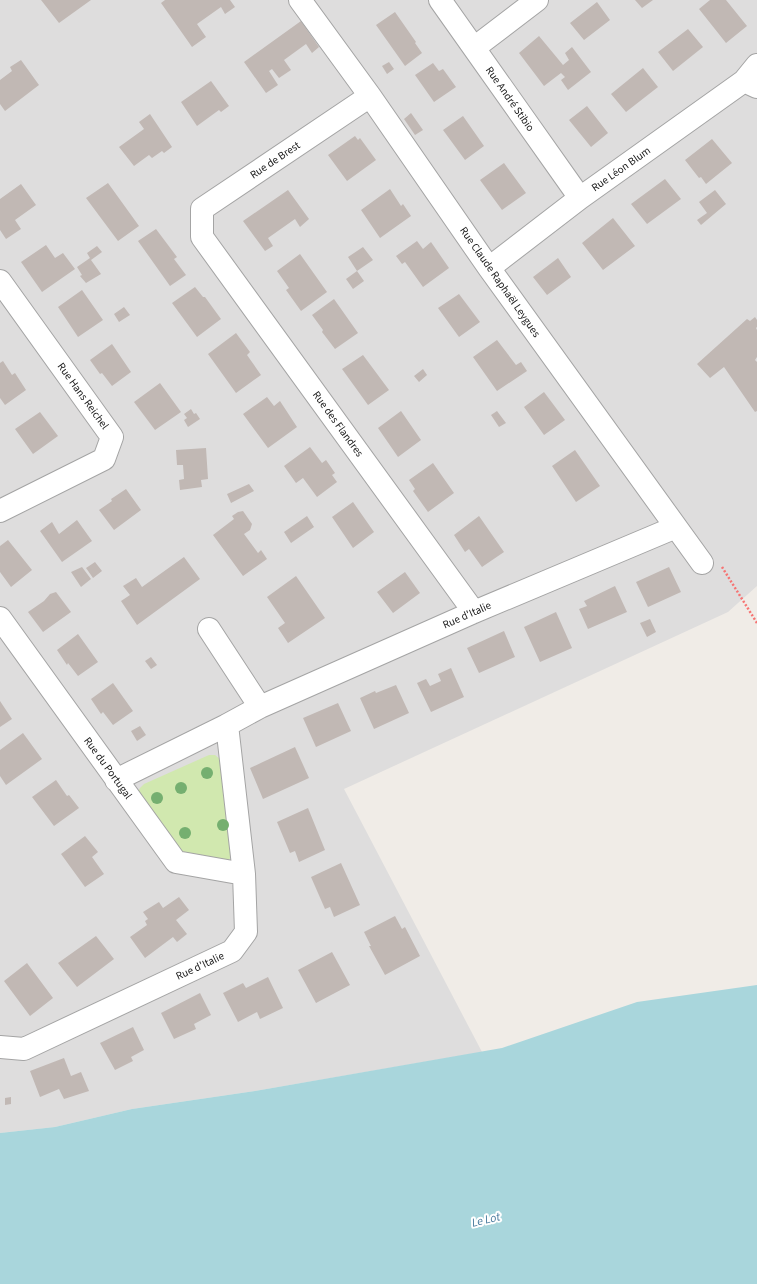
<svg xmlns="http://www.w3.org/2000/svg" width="757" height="1284" viewBox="0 0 757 1284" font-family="'Source Sans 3',sans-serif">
  <rect width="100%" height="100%" fill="#f0ece7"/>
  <path fill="#dedddd" d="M 0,0 L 757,0 L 757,586 L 728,612 L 344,789 L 482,1052 L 255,1091 L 132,1109 L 55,1127 L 0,1133 Z"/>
  <path fill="#d1e8af" d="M 209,755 L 215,755 L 221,760 L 231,856 L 229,860 L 223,863 L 186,859 L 138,792 L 140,788 L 144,784 Z"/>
  <path fill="#a9d6dc" d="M 757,985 L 757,1284 L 0,1284 L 0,1133 L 55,1127 L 132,1109 L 255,1091 L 502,1048 L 637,1002 Z"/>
  <path fill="#c1b8b4" d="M 41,0 L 91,0 L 59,23 Z
    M 165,0 L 230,0 L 235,7 L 225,14 L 221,7 L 197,24 L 206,37 L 192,47 L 161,3 Z
    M 635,0 L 653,0 L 642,8 Z
    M 710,0 L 726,0 L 747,26 L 726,43 L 699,9 Z
    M 597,2 L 610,20 L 584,40 L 570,23 Z
    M 395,12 L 416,42 L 415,43 L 422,53 L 405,66 L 376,25 Z
    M 301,21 L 319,47 L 312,53 L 306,44 L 284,60 L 291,70 L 279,78 L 272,69 L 269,71 L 278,85 L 266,93 L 244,62 Z
    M 688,29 L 703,47 L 673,71 L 658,52 Z
    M 539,36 L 563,65 L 569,60 L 565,53 L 572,47 L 591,72 L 568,90 L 561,80 L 565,77 L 561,73 L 544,86 L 519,53 Z
    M 21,60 L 39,85 L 5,111 L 0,104 L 0,80 L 12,71 L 10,67 Z
    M 389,62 L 394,69 L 387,74 L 382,66 Z
    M 433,63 L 439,71 L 443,69 L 456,87 L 434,102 L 415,75 Z
    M 643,68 L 658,87 L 626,112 L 611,94 Z
    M 211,81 L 229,106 L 221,112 L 219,110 L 197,126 L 181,102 Z
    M 587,106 L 608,133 L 591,147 L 569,120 Z
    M 411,113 L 423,130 L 415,135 L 404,119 Z
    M 150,114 L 172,147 L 164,153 L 162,151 L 152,158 L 149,155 L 134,166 L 119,147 L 144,129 L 139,122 Z
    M 463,116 L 484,146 L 465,160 L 443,130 Z
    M 355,136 L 358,140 L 360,138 L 376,160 L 347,181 L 328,155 Z
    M 712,139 L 732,163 L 706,184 L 701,177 L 699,178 L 685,160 Z
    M 504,163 L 526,193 L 502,210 L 480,180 Z
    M 665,179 L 681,199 L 647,224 L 631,204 Z
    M 108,183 L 139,226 L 118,241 L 86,198 Z
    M 21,184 L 36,205 L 15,220 L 21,229 L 6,239 L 0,230 L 0,199 Z
    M 390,189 L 401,206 L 403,204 L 411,216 L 380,238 L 361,210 Z
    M 288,190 L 309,219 L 300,227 L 295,219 L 268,238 L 273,246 L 265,251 L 243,221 Z
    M 715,190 L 726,204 L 701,225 L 697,220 L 707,213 L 699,202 Z
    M 613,218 L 635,246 L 603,270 L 582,243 Z
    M 156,229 L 177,257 L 174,259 L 186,275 L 170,286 L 138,241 Z
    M 417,241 L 423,249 L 431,242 L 449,268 L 423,287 L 405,262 L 402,264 L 396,256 Z
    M 46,245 L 55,258 L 63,253 L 75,269 L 42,292 L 21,262 Z
    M 97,246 L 102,252 L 91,260 L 101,274 L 86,283 L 80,276 L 82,275 L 77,267 L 90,258 L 87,253 Z
    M 363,247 L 373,260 L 357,271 L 348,257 Z
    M 300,254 L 327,292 L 301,311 L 286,290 L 289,288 L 277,271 Z
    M 558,258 L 571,277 L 547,295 L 533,277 Z
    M 357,271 L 364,281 L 353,289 L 346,279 Z
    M 195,287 L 203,297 L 205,297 L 221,319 L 197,337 L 172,303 Z
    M 82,290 L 103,320 L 78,337 L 58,307 Z
    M 459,294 L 480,322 L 459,337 L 438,308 Z
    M 334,299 L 358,333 L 335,349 L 322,332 L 323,330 L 312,315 Z
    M 124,307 L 130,315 L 119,322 L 114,314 Z
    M 755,317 L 757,320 L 757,327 L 756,328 L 757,330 L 757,357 L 755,360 L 757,362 L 757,411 L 755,412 L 724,367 L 710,378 L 697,364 L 747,319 L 750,321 Z
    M 236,333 L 250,352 L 247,355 L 261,375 L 236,393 L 208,354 Z
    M 497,340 L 516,365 L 521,362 L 527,371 L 497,391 L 473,357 Z
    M 112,344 L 131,372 L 112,386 L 102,373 L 100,374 L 90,360 Z
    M 363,355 L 389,390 L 368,405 L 342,369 Z
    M 3,361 L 12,375 L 15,373 L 26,390 L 5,405 L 0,398 L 0,363 Z
    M 423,369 L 427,375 L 419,382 L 414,376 Z
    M 160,383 L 181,412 L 155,430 L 134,402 Z
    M 544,392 L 565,420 L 544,435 L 524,407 Z
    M 267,397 L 274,406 L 280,401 L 297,427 L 268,448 L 243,414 Z
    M 191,409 L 194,414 L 196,413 L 200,419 L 188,427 L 184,420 L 187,418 L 184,414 Z
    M 401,411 L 421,440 L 398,457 L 378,428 Z
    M 497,411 L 506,423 L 499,427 L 491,415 Z
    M 40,412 L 58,436 L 33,454 L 15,429 Z
    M 310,447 L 322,463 L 326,460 L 335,473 L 332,475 L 337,482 L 317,497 L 303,478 L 296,483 L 284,466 Z
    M 206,448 L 208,479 L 201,480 L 202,487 L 180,490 L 179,480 L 184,479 L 183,465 L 177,465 L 176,450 Z
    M 575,450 L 600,486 L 576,502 L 552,466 Z
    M 433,463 L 454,493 L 428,512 L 413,491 L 415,489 L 409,480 Z
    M 249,484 L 254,491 L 231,503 L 227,494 Z
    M 126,489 L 141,510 L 114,530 L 99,510 L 112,501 L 111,499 Z
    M 353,502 L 374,532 L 353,548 L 332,517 Z
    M 243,511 L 252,524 L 250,530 L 244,534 L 258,553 L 261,550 L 267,559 L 243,576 L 213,535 L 234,519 L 232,516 L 238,512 Z
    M 307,516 L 314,527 L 291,543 L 284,532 Z
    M 479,516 L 504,552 L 482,567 L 469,549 L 465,552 L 454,535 Z
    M 77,520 L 92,541 L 62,562 L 40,531 L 52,522 L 59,534 Z
    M 8,540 L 32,570 L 11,587 L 0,572 L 0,546 Z
    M 184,557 L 200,579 L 137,625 L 121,601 L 130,595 L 123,586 L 136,578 L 142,587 Z
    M 95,562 L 102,571 L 93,578 L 86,568 Z
    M 82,567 L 91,579 L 81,587 L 71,572 Z
    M 669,567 L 681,592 L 648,607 L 636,582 Z
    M 405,572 L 420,593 L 393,613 L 377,592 Z
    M 296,576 L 325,618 L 288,643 L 278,628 L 285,623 L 267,597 Z
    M 615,586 L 627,612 L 588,629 L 579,609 L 587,606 L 584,601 Z
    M 56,592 L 71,612 L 43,632 L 28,612 L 44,601 L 50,594 Z
    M 556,612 L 572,648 L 540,662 L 524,627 Z
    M 650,619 L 656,632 L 647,637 L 640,623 Z
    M 504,631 L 515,657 L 479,673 L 467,648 Z
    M 78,634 L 98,662 L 78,676 L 68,663 L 67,665 L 57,650 Z
    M 151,657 L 157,665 L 151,669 L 145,661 Z
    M 451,668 L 464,697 L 431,712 L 417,683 L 426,679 L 430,686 L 441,681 L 438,674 Z
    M 113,683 L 133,711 L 113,725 L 103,712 L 101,714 L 91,699 Z
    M 396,685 L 409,713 L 374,729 L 360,698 L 375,691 L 376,693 Z
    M 0,701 L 12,719 L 0,727 Z
    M 338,703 L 351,731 L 316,747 L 303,718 Z
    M 140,726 L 146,735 L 137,741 L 131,731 Z
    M 23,733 L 42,759 L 6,785 L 0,776 L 0,750 Z
    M 295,747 L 309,778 L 263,799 L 250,768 Z
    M 56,780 L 67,796 L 69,795 L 79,808 L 54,826 L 32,797 Z
    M 308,808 L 325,850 L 299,862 L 295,851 L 290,853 L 277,822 Z
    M 85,836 L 98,852 L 92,857 L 104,874 L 85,887 L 61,854 Z
    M 341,863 L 360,905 L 334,917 L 330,907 L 325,909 L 311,877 Z
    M 179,897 L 189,910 L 176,920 L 187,934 L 177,942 L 173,937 L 145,958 L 130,937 L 147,925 L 145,921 L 148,919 L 143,912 L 159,902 L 163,908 Z
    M 395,916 L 402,929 L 405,927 L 420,956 L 385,975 L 369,946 L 371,946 L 364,932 Z
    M 96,936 L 114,959 L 77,987 L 58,963 Z
    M 332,952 L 350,985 L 316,1003 L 298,970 Z
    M 27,963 L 53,998 L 30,1016 L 4,981 Z
    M 268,977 L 283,1008 L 260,1019 L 257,1012 L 238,1022 L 223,993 L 243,983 L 246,988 Z
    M 200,993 L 211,1015 L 194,1024 L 196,1029 L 174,1039 L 161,1013 Z
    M 133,1027 L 144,1050 L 131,1057 L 133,1061 L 115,1070 L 100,1043 Z
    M 64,1058 L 71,1076 L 81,1072 L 89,1091 L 64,1099 L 59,1089 L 40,1097 L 30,1071 Z
    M 11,1097 L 11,1104 L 5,1105 L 5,1098 Z"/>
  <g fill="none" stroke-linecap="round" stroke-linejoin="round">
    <g stroke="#a4a4a4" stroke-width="24">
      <path id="minor" d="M 300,0 L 370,96 L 489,268 L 702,563
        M 440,0 L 580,198
        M 474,48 L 537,0
        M 744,81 L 757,65
        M 370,96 L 202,209 L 202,237 L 474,612
        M 489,268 L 580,198 L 744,81 L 757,87
        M 0,281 L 112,437 L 104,459 L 0,511
        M 0,618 L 176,862 L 244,874
        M 209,629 L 260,707
        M 116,780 L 227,725 L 260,707 L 474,612 L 676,527
        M 0,1047 L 24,1049 L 232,951 L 246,932 L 244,874 L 227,725"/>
    </g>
    <path stroke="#f67473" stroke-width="2.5" stroke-dasharray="2 2" stroke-linecap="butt" d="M 722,567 L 757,623"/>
    <use href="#minor" stroke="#fff" stroke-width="22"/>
  </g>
  <g fill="#75af70">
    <circle cx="207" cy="773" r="6"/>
    <circle cx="181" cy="788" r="6"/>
    <circle cx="157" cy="798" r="6"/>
    <circle cx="223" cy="825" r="6"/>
    <circle cx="185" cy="833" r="6"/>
  </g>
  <g text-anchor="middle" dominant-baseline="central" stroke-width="4" stroke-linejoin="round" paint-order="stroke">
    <g font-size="11" fill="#202020" stroke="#fff">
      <text transform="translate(510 99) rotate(55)">Rue André Stibio</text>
      <text transform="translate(275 160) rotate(-34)">Rue de Brest</text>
      <text transform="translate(621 169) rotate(-35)">Rue Léon Blum</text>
      <text transform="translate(500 282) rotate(55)">Rue Claude Raphaël Leygues</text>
      <text transform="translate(83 396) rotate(54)">Rue Hans Reichel</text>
      <text transform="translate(338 424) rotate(54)">Rue des Flandres</text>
      <text transform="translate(467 615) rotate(-24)">Rue d'Italie</text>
      <text transform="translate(108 768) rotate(54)">Rue du Portugal</text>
      <text transform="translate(200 966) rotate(-25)">Rue d'Italie</text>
    </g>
    <g font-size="12" font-style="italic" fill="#497b9e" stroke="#fff">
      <text transform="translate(486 1220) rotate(-13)">Le Lot</text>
    </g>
  </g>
</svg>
